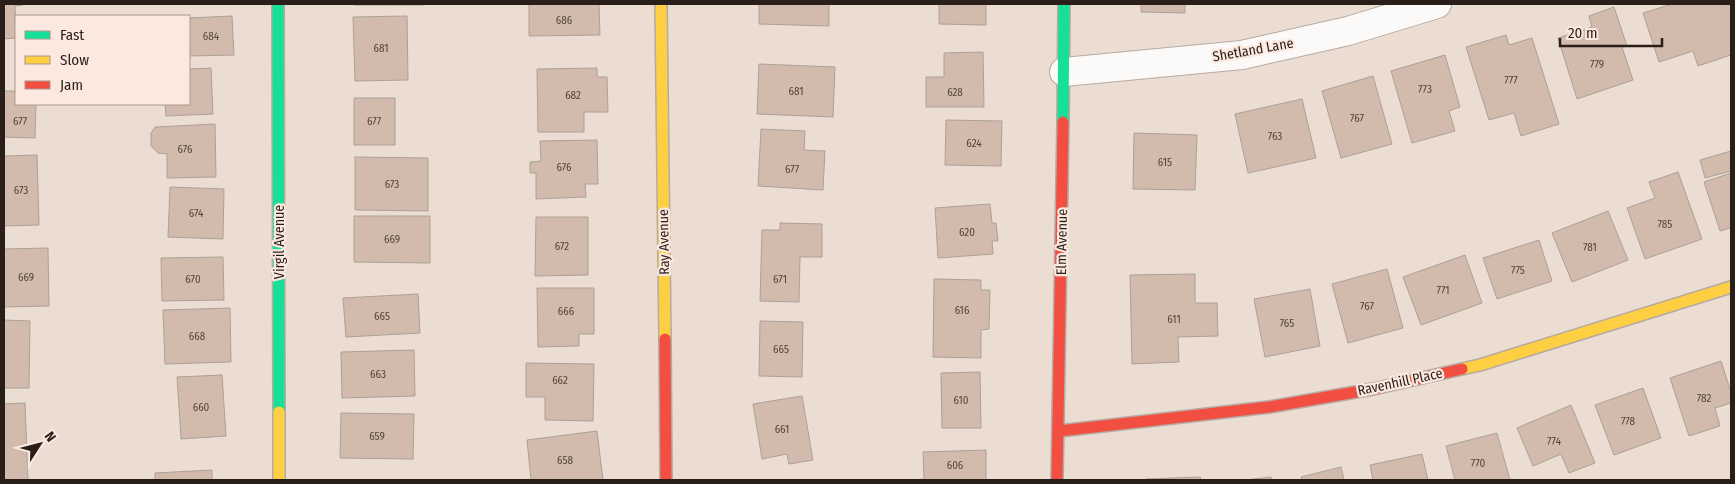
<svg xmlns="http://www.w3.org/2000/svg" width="1735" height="484" viewBox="0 0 1735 484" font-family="'Fira Sans Condensed',sans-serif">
  <rect width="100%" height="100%" fill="#ecddd2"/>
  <path fill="#d2bbac" stroke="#aca098" d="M 4,4 L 23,4 L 23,5 L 15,6 L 16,38 L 4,39 Z
    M 354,4 L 424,4 L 424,5 L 354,5 Z
    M 529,4 L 599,4 L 600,35 L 529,36 Z
    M 759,4 L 829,4 L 829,26 L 759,24 Z
    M 939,4 L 986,4 L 986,25 L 939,24 Z
    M 1141,4 L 1185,4 L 1185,13 L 1141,12 Z
    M 1672,4 L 1731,4 L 1731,55 L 1698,66 L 1693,51 L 1659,62 L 1643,13 Z
    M 1614,7 L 1627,46 L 1622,47 L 1633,80 L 1577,99 L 1558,38 L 1592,27 L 1589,16 Z
    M 232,16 L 234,55 L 189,56 L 189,18 Z
    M 407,16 L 408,80 L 355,81 L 353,17 Z
    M 1506,35 L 1509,45 L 1532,38 L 1559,124 L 1521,136 L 1514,113 L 1489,120 L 1466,47 Z
    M 983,52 L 984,107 L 926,107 L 926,77 L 944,77 L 944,53 Z
    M 1445,55 L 1460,107 L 1449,111 L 1455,131 L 1412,143 L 1391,71 Z
    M 759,64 L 835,67 L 833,117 L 757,114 Z
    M 211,68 L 213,114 L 166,116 L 165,104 L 189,104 L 189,69 Z
    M 597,68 L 597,77 L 607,77 L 608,112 L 584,112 L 584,132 L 538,132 L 537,69 Z
    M 1373,76 L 1392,144 L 1341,158 L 1322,91 Z
    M 4,91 L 16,91 L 16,104 L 36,104 L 35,138 L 4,137 Z
    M 354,98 L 395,98 L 395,145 L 354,145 Z
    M 1302,99 L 1316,158 L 1248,173 L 1235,114 Z
    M 946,120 L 1002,121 L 1001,166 L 945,165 Z
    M 215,124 L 216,177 L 167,178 L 167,154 L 158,153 L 151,146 L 151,133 L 155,127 Z
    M 761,129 L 805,131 L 804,150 L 825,151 L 823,190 L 758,186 Z
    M 1134,133 L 1197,135 L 1195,190 L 1133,189 Z
    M 597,140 L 598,184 L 585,184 L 586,197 L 536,199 L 536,173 L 530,173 L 530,162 L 541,161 L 540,141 Z
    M 1731,151 L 1731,171 L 1705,178 L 1700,160 Z
    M 37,155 L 39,225 L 4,226 L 4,156 Z
    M 355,157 L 428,158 L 428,211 L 355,210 Z
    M 1678,172 L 1702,239 L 1645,259 L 1627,208 L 1655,198 L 1649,182 Z
    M 1731,173 L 1731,228 L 1720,231 L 1704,182 Z
    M 170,187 L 224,189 L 223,239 L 168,237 Z
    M 990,204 L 992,223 L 996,223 L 998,241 L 992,241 L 993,254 L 938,258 L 935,208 Z
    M 1608,211 L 1628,260 L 1572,282 L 1552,233 Z
    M 354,216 L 430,216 L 430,263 L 354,262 Z
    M 536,217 L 588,217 L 588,275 L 535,276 Z
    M 780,223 L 822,224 L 822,257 L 800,257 L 799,302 L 760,301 L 762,230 L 780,230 Z
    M 1539,240 L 1552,281 L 1497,299 L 1483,258 Z
    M 48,248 L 49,306 L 4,307 L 4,249 Z
    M 1465,255 L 1482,303 L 1421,325 L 1403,277 Z
    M 223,257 L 224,300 L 162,301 L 161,258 Z
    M 1387,269 L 1403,328 L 1348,343 L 1332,284 Z
    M 1195,274 L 1195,303 L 1217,303 L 1218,336 L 1178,337 L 1179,362 L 1132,364 L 1130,275 Z
    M 934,279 L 981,280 L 981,290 L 990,290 L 989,329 L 981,330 L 981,358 L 933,357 Z
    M 537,288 L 594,288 L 594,334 L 579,334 L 579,346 L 538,347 Z
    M 1310,289 L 1320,346 L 1265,357 L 1254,299 Z
    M 418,294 L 420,333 L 346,337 L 343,298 Z
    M 230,308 L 231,362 L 165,364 L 163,310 Z
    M 4,320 L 30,321 L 29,388 L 4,388 Z
    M 760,321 L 803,322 L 802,377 L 759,376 Z
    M 414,350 L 415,396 L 342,398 L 341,352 Z
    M 1721,361 L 1731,392 L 1731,403 L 1715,408 L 1720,426 L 1689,436 L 1670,378 Z
    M 526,363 L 594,364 L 593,421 L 545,420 L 545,397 L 526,397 Z
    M 980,372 L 981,428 L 942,428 L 941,373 Z
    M 222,375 L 226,436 L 181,439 L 177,377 Z
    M 1643,388 L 1661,438 L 1614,455 L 1595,405 Z
    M 802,396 L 813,460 L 789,464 L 787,454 L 762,459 L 753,404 Z
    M 25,403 L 28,480 L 4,480 L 4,404 Z
    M 1571,405 L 1595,463 L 1569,473 L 1561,454 L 1533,466 L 1517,428 Z
    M 341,413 L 414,414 L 413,459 L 340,458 Z
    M 597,431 L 603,480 L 531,480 L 527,440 Z
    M 1497,433 L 1510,480 L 1455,480 L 1446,446 Z
    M 986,450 L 986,480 L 912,480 L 924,479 L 923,452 Z
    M 1422,454 L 1428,480 L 1373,480 L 1370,465 Z
    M 1341,467 L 1344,480 L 1302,480 L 1301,477 Z
    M 212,470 L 212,480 L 155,480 L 155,473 Z
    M 1200,477 L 1201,480 L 1146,480 L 1146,479 Z
    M 1271,477 L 1272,480 L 1245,480 Z"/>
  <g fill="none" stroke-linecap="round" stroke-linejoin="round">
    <g stroke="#b6aaa2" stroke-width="30">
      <path id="street" d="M 1064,72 L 1242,55 L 1348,31 L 1437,4"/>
    </g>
    <g stroke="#b6aaa2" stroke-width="14">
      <path id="fast" d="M 278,4 L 279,412
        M 1063,122 L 1064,4"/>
    </g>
    <g stroke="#b6aaa2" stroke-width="14">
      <path id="slow" d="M 661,4 L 665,339
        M 1462,369 L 1480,365 L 1731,287
        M 279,412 L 279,480"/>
    </g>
    <g stroke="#b6aaa2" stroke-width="14">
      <path id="jam" d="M 665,339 L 666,480
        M 1059,431 L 1269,407 L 1373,389 L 1462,369
        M 1057,480 L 1063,122"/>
    </g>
    <use href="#street" stroke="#fcfaf8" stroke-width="28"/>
    <use href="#fast" stroke="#16e098" stroke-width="11"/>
    <use href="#slow" stroke="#ffcf43" stroke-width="11"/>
    <use href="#jam" stroke="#f24e42" stroke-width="11"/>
  </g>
  <g text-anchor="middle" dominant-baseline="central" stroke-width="4.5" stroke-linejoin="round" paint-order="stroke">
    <g font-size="11" fill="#53453d">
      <text x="564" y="20">686</text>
      <text x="211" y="36">684</text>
      <text x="381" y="48">681</text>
      <text x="1597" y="64">779</text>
      <text x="1511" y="80">777</text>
      <text x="1425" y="89">773</text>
      <text x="796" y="91">681</text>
      <text x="955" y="92">628</text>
      <text x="573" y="95">682</text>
      <text x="1357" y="118">767</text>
      <text x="20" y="121">677</text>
      <text x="374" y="121">677</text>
      <text x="1275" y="136">763</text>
      <text x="974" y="143">624</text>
      <text x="185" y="149">676</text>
      <text x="1165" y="162">615</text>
      <text x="564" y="167">676</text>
      <text x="792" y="169">677</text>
      <text x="392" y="184">673</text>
      <text x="21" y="190">673</text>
      <text x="196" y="213">674</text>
      <text x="1665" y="224">785</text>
      <text x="967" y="232">620</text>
      <text x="392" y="239">669</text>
      <text x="562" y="246">672</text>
      <text x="1590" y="247">781</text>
      <text x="1518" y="270">775</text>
      <text x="26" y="277">669</text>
      <text x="193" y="279">670</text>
      <text x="780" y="279">671</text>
      <text x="1443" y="290">771</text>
      <text x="1367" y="306">767</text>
      <text x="962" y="310">616</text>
      <text x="566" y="311">666</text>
      <text x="382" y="316">665</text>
      <text x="1174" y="319">611</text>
      <text x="1287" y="323">765</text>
      <text x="197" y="336">668</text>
      <text x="781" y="349">665</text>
      <text x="378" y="374">663</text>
      <text x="560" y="380">662</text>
      <text x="1704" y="398">782</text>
      <text x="961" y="400">610</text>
      <text x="201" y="407">660</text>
      <text x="1628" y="421">778</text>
      <text x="782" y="429">661</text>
      <text x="377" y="436">659</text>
      <text x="1554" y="441">774</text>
      <text x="565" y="460">658</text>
      <text x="1478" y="463">770</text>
      <text x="955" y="465">606</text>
    </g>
    <g font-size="14" fill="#291e18" stroke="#fbe9df">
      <text transform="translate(1253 50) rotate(-10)">Shetland Lane</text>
      <text transform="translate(279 242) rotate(-90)">Virgil Avenue</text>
      <text transform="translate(664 242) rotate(-91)">Ray Avenue</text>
      <text transform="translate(1062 242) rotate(-89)">Elm Avenue</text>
      <text transform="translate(1400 382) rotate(-12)">Ravenhill Place</text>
    </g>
  </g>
  <rect width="1735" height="484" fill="none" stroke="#291e18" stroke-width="10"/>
  <rect x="15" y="15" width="175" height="90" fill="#fbe9df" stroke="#a7988f"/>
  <rect x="25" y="31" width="25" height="8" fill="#16e098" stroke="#a7988f"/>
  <text x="60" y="40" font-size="15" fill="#291e18">Fast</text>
  <rect x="25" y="56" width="25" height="8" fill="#ffcf43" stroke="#a7988f"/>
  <text x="60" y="65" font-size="15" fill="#291e18">Slow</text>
  <rect x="25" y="81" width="25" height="8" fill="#f24e42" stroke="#a7988f"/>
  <text x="60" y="90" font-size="15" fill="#291e18">Jam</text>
  <g transform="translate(40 444) rotate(54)" stroke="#fbe9df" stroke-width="4" paint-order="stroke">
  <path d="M0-4L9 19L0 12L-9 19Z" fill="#291e18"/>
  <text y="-8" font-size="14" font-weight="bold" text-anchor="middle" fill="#291e18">N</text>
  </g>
  <path d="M1560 38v8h102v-8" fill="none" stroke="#291e18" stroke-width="2.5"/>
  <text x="1568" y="38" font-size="15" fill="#291e18" stroke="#fbe9df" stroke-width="4" paint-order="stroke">20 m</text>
</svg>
